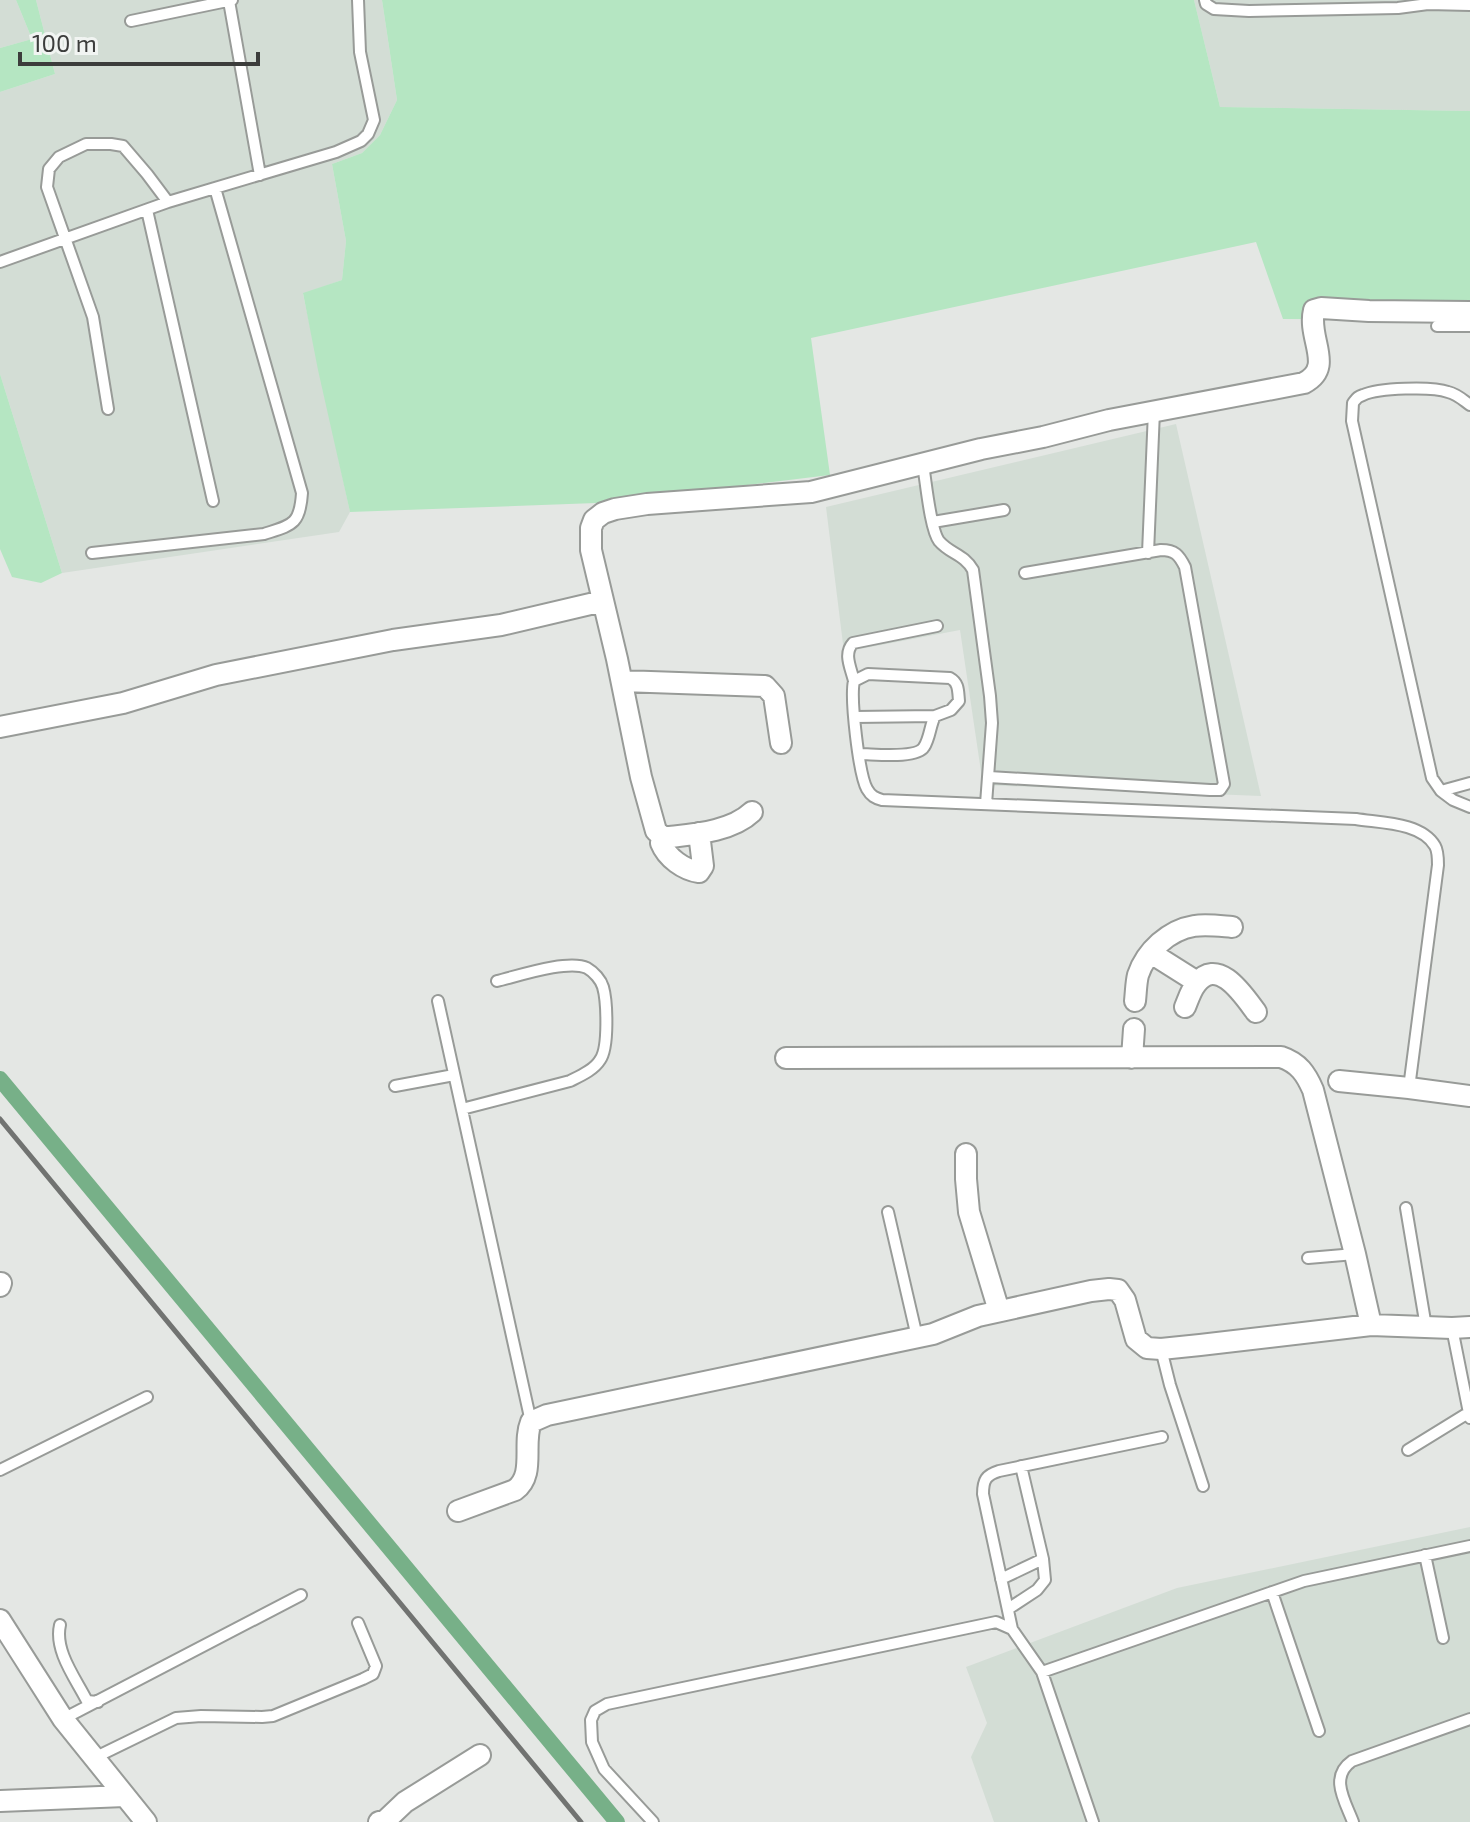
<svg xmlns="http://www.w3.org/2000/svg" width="1470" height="1822" viewBox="0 0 1470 1822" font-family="'Exo 2',sans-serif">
  <rect width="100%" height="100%" fill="#e4e7e4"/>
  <path fill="#d3ddd5" d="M 0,0 L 16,0 L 32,39 L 0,48 Z
    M 36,0 L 382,0 L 397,100 L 380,135 L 362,153 L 332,164 L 346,241 L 342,280 L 303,294 L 350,512 L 339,532 L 62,573 L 0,374 L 0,92 L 55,74 Z
    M 1194,0 L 1470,0 L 1470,111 L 1220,107 Z
    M 1176,424 L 1261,796 L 983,785 L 960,630 L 844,652 L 826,507 Z
    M 1470,1527 L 1470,1822 L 994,1822 L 971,1757 L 987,1723 L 966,1667 L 1177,1588 Z"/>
  <path fill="#b5e6c2" d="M 16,0 L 36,0 L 55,74 L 0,92 L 0,48 L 32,39 Z
    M 382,0 L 1194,0 L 1220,107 L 1470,111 L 1470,320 L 1283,319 L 1256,242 L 811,338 L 830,475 L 596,503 L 350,512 L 318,370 L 303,293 L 342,280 L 346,241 L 332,164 L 362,153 L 380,135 L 397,100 Z
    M 0,374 L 62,573 L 41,583 L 12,577 L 0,549 Z"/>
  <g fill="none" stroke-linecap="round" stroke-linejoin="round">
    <path stroke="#77b088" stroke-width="16" d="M 0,1079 L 617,1822"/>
    <g stroke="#989b98" stroke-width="14">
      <path id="lane" d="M 1205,0 L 1206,4 L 1214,9 L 1249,11 L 1398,8 L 1428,4 L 1470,5
        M 229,1 L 260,175
        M 131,21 L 232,0
        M 147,210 L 213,501
        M 0,262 L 168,202 L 336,152 L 361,141 L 368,134 L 374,120 L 360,52 L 358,0
        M 1437,326 L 1470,326
        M 1470,405 C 1463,400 1457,394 1448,392 C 1432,386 1378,388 1363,395 C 1357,397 1357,398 1353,403 L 1352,421 L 1432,778 L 1441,791 L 1470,783
        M 108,409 L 93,317 L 47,187 L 49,169 L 59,157 L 86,144 L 111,144 L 123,146 L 147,174 L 168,202
        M 923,465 C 926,481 930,529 939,541 C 950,554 964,554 973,570 L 990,696 L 992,723 L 986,804
        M 933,522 L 1004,510
        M 92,553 L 264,534 C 292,525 300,525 302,493 L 215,188
        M 1148,553 L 1154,411
        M 854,681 C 851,668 843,654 853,643 L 937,626
        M 855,717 L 935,716
        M 860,754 C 874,754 917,759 924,747 C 930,738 930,725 935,716 L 951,710 L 959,701 C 958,691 959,683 950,678 L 868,674 L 854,681 C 850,698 859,775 867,789 C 871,796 875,798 882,800 L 1356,819 C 1380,823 1421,822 1435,846 C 1438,851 1438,859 1438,865 L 1409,1088
        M 989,777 L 1210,790 L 1220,790 L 1224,784 L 1185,567 C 1179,555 1175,550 1161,550 L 1025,573
        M 1441,791 L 1453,800 L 1470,807
        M 438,1001 L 531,1422
        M 395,1086 L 454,1075
        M 462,1109 L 570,1081 C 580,1076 594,1070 600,1060 C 609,1048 607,1001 603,987 C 601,980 594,972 587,968 C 568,959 518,976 497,981
        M 1406,1208 L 1426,1327
        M 888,1212 L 917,1337
        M 1308,1258 L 1355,1254
        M 1452,1328 L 1470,1418
        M 1161,1349 L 1170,1385 L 1203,1486
        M 1408,1450 L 1468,1413
        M 0,1470 L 147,1397
        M 1425,1555 L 1443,1638
        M 1001,1579 L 1043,1559
        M 1272,1592 L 1319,1731
        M 1008,1609 L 1037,1590 L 1045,1580 L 1043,1559 L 1021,1466
        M 60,1625 C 54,1651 76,1679 87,1701 L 98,1702
        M 1012,1629 L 983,1494 C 983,1480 986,1475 999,1471 L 1162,1437
        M 63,1719 L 301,1595
        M 94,1758 L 176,1718 L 201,1716 L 262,1717 L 273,1716 L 363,1679 L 373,1674 L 376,1666 L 358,1623
        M 653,1822 L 604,1769 L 592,1742 L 591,1720 L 595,1711 L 607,1704 L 996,1622 L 1012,1629 L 1042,1672
        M 1093,1822 L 1042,1672 L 1304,1581 L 1470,1546
        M 1353,1822 C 1345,1801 1329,1777 1352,1761 L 1470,1719"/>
    </g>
    <g stroke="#989b98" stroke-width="24">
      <path id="street" d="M 622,681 L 765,686 L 774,696 L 781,743
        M 0,727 L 123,703 L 216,675 L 393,640 L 501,625 L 603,601
        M 752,812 C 732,831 696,834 670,837 L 663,837 L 656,831 L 641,777 L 617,659 L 591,550 L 591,528 L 594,520 L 603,513 L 615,509 L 647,504 L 811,492 L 981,449 L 1043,437 L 1109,420 L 1304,383 C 1335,367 1307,339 1314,310 L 1321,308 L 1369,311 L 1470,312
        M 663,837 L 661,843 C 667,858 684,870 699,872 L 703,866 L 699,833
        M 1151,953 L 1197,982
        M 1135,1001 C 1136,992 1136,983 1138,975 C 1146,951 1169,930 1194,926 C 1206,924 1220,926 1232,927
        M 1185,1007 C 1188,1000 1191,990 1196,984 C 1218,955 1244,996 1256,1012
        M 786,1058 L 1281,1057 C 1299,1063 1306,1074 1313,1090 L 1355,1254 L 1371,1325 L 1452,1328 L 1470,1327
        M 1132,1058 L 1134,1029
        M 1339,1081 L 1409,1088 L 1470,1096
        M 966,1154 L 966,1179 L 969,1212 L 999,1311
        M 0,1286 L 1,1283
        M 458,1511 L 515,1490 C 536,1475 522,1444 531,1422 L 547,1415 L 933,1334 L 978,1316 L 1091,1291 L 1109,1289 L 1118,1290 L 1125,1300 L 1136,1339 L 1147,1348 L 1161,1349 L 1200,1345 L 1371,1325
        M 0,1620 L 63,1719 L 146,1822
        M 0,1801 L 125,1796
        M 379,1822 L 386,1820 L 405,1802 L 480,1755"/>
    </g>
    <use href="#lane" stroke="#fff" stroke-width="10"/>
    <use href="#street" stroke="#fff" stroke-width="20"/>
    <path stroke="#717371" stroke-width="5" d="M 0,1119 L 581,1822"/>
  </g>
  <path d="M20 52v12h238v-12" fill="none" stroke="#3c3d3c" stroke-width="4"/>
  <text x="32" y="52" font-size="24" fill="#3c3d3c" stroke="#f1f4f2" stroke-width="6" paint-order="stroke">100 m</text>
</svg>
